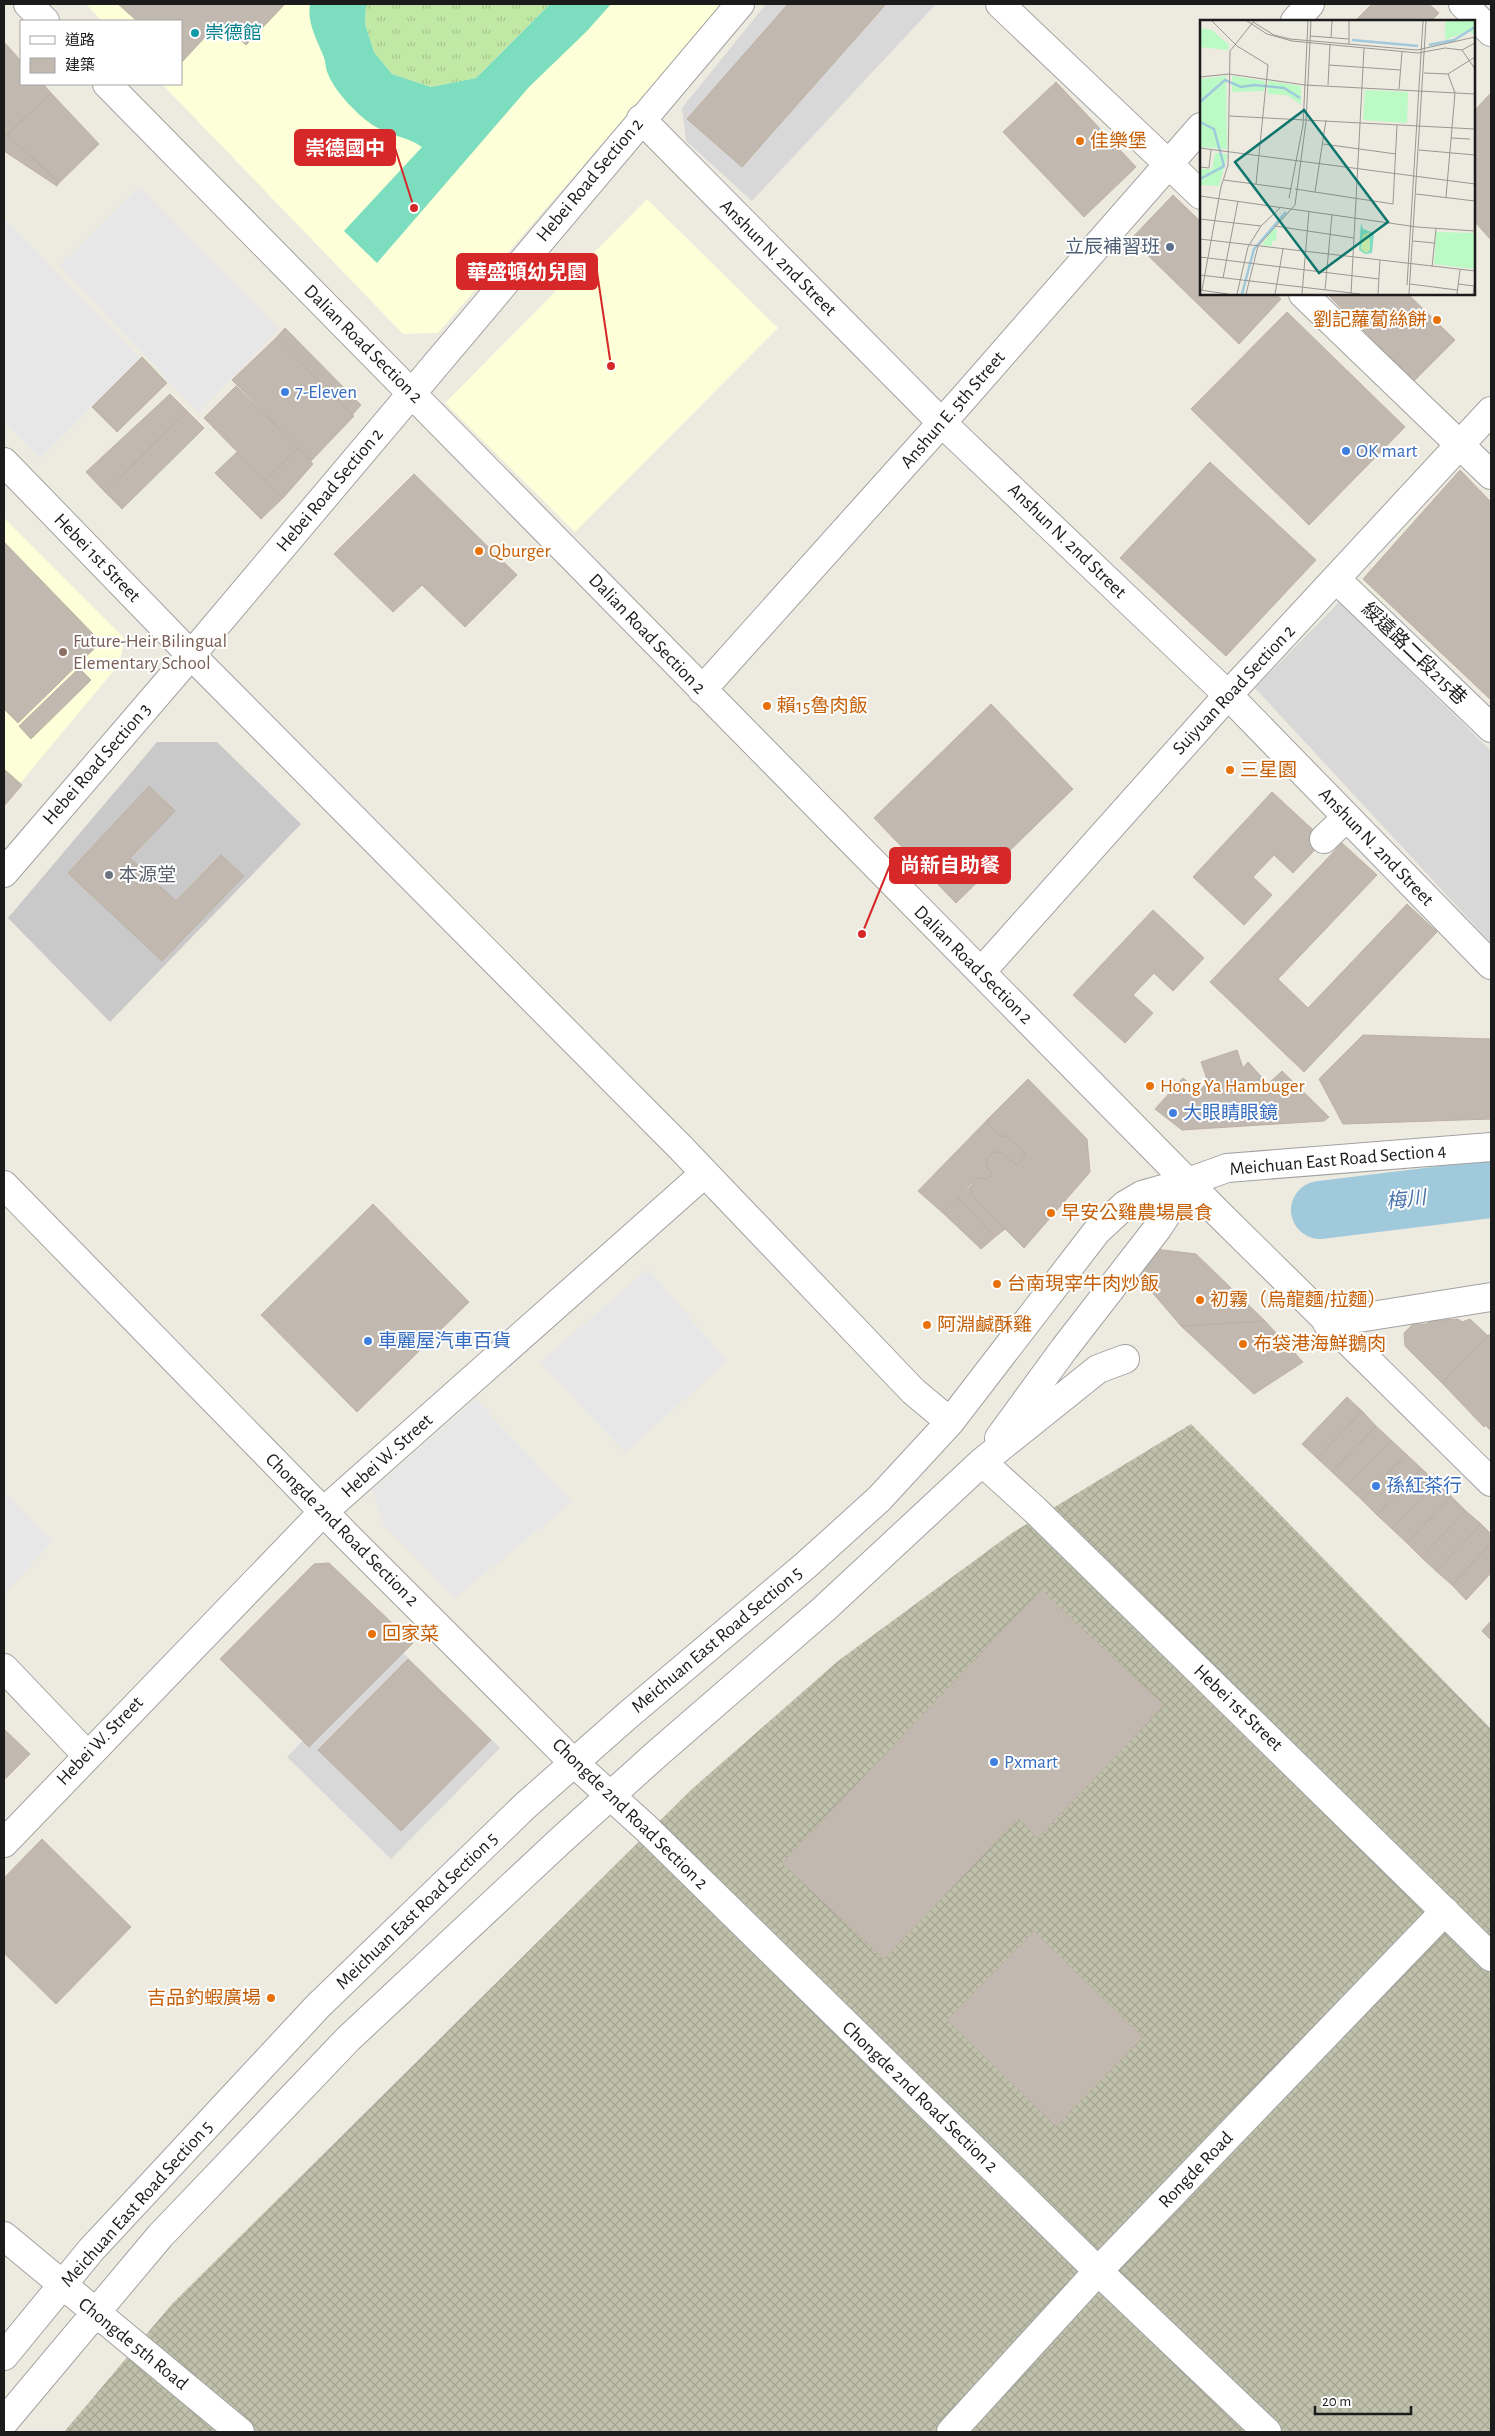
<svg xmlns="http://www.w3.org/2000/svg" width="1495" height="2436" viewBox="0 0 1495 2436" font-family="'Alegreya Sans','Noto Sans TC',sans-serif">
  <defs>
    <pattern id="construction-cross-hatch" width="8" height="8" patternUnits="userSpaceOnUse" patternTransform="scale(1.25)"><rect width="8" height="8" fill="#c0c1ac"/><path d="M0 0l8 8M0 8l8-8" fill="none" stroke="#a4a593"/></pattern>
    <pattern id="grass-tufts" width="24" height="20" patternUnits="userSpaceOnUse" patternTransform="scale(1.25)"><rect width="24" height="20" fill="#c1e8a5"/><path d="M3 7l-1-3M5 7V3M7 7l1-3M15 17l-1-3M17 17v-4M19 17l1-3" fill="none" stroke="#a5c68d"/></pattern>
  </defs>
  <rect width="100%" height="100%" fill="#edeae0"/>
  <path fill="#d9d8d8" d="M 766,4 L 936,4 L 752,201 L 686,141 L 682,108 Z
    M 1339,602 L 1491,751 L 1491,943 L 1255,688 Z
    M 396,1646 L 500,1748 L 391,1859 L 287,1757 Z"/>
  <path fill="#fcffd7" d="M 86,4 L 723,4 L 438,333 L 403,334 L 162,84 L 181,84 L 181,21 L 102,21 Z
    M 647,199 L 778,328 L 575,532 L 445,403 Z
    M 4,518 L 125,639 L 119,664 L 4,803 Z"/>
  <path fill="#c9c9c9" d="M 157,742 L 217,742 L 301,824 L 110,1022 L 8,918 Z"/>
  <path fill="url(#construction-cross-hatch)" d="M 1191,1424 L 1491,1729 L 1491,2432 L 64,2432 L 172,2304 L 692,1789 L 838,1661 L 1012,1533 Z"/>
  <path fill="url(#grass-tufts)" d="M 366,4 L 550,4 L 476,78 L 431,87 L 392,74 L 374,52 L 365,24 Z"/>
  <path fill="#7dddbf" d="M 310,4 L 366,4 L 365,24 L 374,52 L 392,74 L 431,87 L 476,78 L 550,4 L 611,4 L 587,31 L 529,87 L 377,263 L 344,231 L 422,147 C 409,137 391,136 376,127 C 359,117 335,92 328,74 C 325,68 326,61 323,55 C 316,38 307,22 310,4 Z"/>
  <path fill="#e7e7e7" d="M 139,186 L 279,329 L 199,413 L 59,265 Z
    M 4,218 L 140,358 L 40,459 L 4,422 Z
    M 648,1269 L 727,1361 L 625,1453 L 540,1362 Z
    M 476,1399 L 572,1502 L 455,1598 L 383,1524 L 372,1490 Z
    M 4,1491 L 53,1541 L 4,1594 Z"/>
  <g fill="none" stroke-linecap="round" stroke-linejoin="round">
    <path stroke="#a0cadb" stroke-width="58" d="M 1320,1210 L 1491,1189"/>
  </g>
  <path fill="#c1b8b0" stroke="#beb1a3" d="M 118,4 L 285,4 L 246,45 L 220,21 L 181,63 L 181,21 L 137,21 Z
    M 788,4 L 886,4 L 742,167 L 687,119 Z
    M 1372,4 L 1429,4 L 1439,13 L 1431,21 L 1355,21 Z
    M 4,42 L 21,61 L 21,84 L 43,84 L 51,93 L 4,138 Z
    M 1056,82 L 1136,167 L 1084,217 L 1003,132 Z
    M 51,93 L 99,144 L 59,183 L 7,134 Z
    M 1491,93 L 1491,240 L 1474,221 L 1474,111 Z
    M 7,134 L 24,151 L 46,169 L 59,183 L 57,186 L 4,151 L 4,138 Z
    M 1173,195 L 1201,222 L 1201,294 L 1275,294 L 1281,299 L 1239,344 L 1131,239 Z
    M 1327,294 L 1408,294 L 1455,340 L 1414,381 Z
    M 1287,312 L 1405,427 L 1309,525 L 1191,409 Z
    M 285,328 L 361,405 L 352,415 L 276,338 Z
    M 276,338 L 354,416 L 311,461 L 232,380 Z
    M 142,357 L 167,383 L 117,432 L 92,407 Z
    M 236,386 L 298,448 L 265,480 L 204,418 Z
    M 170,394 L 187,411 L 105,492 L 86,472 Z
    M 187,411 L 204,428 L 122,509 L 105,492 Z
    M 298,448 L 313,464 L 283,498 L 265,480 Z
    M 237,452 L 283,498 L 261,519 L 215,473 Z
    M 1210,462 L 1316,560 L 1226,656 L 1120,558 Z
    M 1460,470 L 1491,502 L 1491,700 L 1363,579 Z
    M 414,474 L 517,575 L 465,627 L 422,585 L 393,612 L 334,554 Z
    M 4,542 L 101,642 L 18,723 L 4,709 Z
    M 79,668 L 91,680 L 31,739 L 19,726 Z
    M 991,704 L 1073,789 L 956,903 L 874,818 Z
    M 4,769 L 22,785 L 4,806 Z
    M 149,786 L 175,811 L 130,858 L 176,901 L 221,855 L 244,876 L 162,961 L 68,873 Z
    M 1272,792 L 1324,840 L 1293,873 L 1274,855 L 1253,877 L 1272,895 L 1244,925 L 1193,877 Z
    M 1342,843 L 1377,875 L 1278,979 L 1308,1008 L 1407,904 L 1437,932 L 1304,1072 L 1210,982 Z
    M 1153,910 L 1204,958 L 1173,991 L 1154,973 L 1133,995 L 1153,1013 L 1125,1043 L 1073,995 Z
    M 1363,1035 L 1491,1039 L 1491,1119 L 1343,1124 L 1319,1079 Z
    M 1237,1050 L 1243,1068 L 1248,1062 L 1268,1084 L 1282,1071 L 1329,1117 L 1324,1121 L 1182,1130 L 1155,1109 L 1183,1078 L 1199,1091 L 1208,1082 L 1201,1062 Z
    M 1028,1079 L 1087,1139 L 1090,1172 L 1024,1248 L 971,1194 L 971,1186 L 977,1178 L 987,1179 L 992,1173 L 986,1166 L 987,1158 L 994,1152 L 1000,1152 L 1017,1165 L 1026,1154 L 1006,1136 L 999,1136 L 988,1124 L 991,1116 Z
    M 991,1116 L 988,1124 L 999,1136 L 1006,1136 L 1026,1154 L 1017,1165 L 1000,1152 L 994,1152 L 987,1158 L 986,1166 L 992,1173 L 987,1179 L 977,1178 L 943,1213 L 918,1191 Z
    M 971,1186 L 971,1194 L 1005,1229 L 995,1237 L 958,1198 Z
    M 958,1198 L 995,1237 L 981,1249 L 943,1213 Z
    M 373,1204 L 469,1302 L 357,1412 L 261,1315 Z
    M 1155,1249 L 1196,1254 L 1265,1321 L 1181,1326 L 1140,1278 Z
    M 1458,1319 L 1462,1322 L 1470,1319 L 1488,1336 L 1442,1383 L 1405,1346 L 1404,1333 L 1413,1324 L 1427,1324 L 1429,1321 Z
    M 1265,1321 L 1303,1362 L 1254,1394 L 1181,1326 Z
    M 1490,1334 L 1491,1335 L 1491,1431 L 1485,1425 L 1484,1427 L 1442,1383 Z
    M 1347,1397 L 1362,1411 L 1317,1458 L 1302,1444 Z
    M 1362,1411 L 1376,1426 L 1332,1472 L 1317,1458 Z
    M 1376,1426 L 1391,1440 L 1347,1486 L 1332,1472 Z
    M 1391,1440 L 1406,1454 L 1362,1500 L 1347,1486 Z
    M 1406,1454 L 1421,1468 L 1377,1515 L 1362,1500 Z
    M 1421,1468 L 1436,1482 L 1392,1529 L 1377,1515 Z
    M 1436,1482 L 1451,1496 L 1407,1543 L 1392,1529 Z
    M 1451,1496 L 1466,1511 L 1421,1557 L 1407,1543 Z
    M 1466,1511 L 1481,1524 L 1436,1571 L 1421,1557 Z
    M 1481,1524 L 1491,1534 L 1491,1543 L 1452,1585 L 1436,1571 Z
    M 1491,1543 L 1491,1573 L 1466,1600 L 1452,1585 Z
    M 329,1563 L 413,1643 L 309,1747 L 220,1659 L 314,1564 Z
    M 1041,1590 L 1164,1705 L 1038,1838 L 1018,1818 L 884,1959 L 782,1863 Z
    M 1491,1621 L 1491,1640 L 1482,1631 Z
    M 408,1659 L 491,1740 L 401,1831 L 318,1750 Z
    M 4,1729 L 30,1754 L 4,1780 Z
    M 42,1839 L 131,1927 L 56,2004 L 4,1953 L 4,1878 Z
    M 1034,1931 L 1143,2037 L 1056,2126 L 947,2020 Z"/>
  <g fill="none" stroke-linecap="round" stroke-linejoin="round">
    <g stroke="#a2a2a2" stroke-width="30">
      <path id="minor" d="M 28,4 L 45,21
        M 1000,4 L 1201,195
        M 1463,4 L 1491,32
        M 1295,21 L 1310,4
        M 107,84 L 1216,1211 L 1491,1482
        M 641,119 L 941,422 L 1228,695 L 1491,965
        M 1303,294 L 1491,475
        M 4,462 L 191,655 L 681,1148 L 913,1391 L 950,1422
        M 1336,579 L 1491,728
        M 702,690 L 962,400 L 1201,127
        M 1324,839 L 1347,817
        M 4,873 L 191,655 L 740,4
        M 981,972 L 1228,695 L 1491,411
        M 4,1185 L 349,1538 L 574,1763 L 645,1827 L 1098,2271 L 1267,2432
        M 1327,1323 L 1491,1297
        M 999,1438 L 1064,1349 L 1157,1229 L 1188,1182
        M 982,1462 L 1035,1510 L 1491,1957
        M 4,1668 L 87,1755
        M 4,1843 L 323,1512 L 705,1173
        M 4,2236 L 240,2432
        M 4,2356 L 91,2250 L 318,2006 L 525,1806 L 628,1715 L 806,1565 L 879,1499 L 950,1422 L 1097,1231 L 1125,1205 L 1142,1195 L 1188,1182 L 1227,1168 L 1491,1147
        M 4,2422 L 160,2236 L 348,2039 L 560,1841 L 659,1752 L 824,1609 L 982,1462 L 1098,1369 L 1125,1359
        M 951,2432 L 1098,2271 L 1445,1911"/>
    </g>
    <use href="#minor" stroke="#fff" stroke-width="28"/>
  </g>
  <circle fill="#0f9aa8" stroke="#fff" stroke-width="2" cx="195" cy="33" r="5"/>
  <g fill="#e8710a" stroke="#fff" stroke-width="2">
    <circle cx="1080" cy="141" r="5"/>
    <circle cx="1437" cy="320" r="5"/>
    <circle cx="479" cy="551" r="5"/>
    <circle cx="767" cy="706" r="5"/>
    <circle cx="1230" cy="770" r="5"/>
    <circle cx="1150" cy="1086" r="5"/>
    <circle cx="1051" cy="1213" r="5"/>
    <circle cx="997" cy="1284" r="5"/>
    <circle cx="1200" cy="1300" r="5"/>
    <circle cx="927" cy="1325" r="5"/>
    <circle cx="1243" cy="1344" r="5"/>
    <circle cx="372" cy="1634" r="5"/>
    <circle cx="271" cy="1998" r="5"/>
  </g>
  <circle fill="#5c6f8a" stroke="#fff" stroke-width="2" cx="1170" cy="247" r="5"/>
  <g fill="#3f7fe0" stroke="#fff" stroke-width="2">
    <circle cx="285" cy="392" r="5"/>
    <circle cx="1346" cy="451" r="5"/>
    <circle cx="1173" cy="1113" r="5"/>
    <circle cx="368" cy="1341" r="5"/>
    <circle cx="1376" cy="1486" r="5"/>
    <circle cx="994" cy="1762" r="5"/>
  </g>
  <circle fill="#8d6e63" stroke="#fff" stroke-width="2" cx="63" cy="652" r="5"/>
  <circle fill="#6b7280" stroke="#fff" stroke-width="2" cx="109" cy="875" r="5"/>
  <g text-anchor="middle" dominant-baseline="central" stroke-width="4" stroke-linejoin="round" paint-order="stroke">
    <g font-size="19" fill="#0d838f" stroke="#fff" text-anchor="start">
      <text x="205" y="33">崇德館</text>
    </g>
    <g font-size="19" fill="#c56008" stroke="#fff" text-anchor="start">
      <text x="1090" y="141">佳樂堡</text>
      <text x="1427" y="320" text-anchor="end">劉記蘿蔔絲餅</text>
      <text x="489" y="551">Qburger</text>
      <text x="777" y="706">賴15魯肉飯</text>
      <text x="1240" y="770">三星園</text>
      <text x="1160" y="1086">Hong Ya Hambuger</text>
      <text x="1061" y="1213">早安公雞農場晨食</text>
      <text x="1007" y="1284">台南現宰牛肉炒飯</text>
      <text x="1210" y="1300">初霧（烏龍麵/拉麵）</text>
      <text x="937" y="1325">阿淵鹹酥雞</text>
      <text x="1253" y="1344">布袋港海鮮鵝肉</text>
      <text x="382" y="1634">回家菜</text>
      <text x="261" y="1998" text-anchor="end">吉品釣蝦廣場</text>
    </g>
    <g font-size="19" fill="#1b1b1b" stroke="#fff">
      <text transform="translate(590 180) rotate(-50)">Hebei Road Section 2</text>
      <text transform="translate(778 258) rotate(45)">Anshun N. 2nd Street</text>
      <text transform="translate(363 344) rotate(45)">Dalian Road Section 2</text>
      <text transform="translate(953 410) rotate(-49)">Anshun E. 5th Street</text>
      <text transform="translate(330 490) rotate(-50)">Hebei Road Section 2</text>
      <text transform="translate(1067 541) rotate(44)">Anshun N. 2nd Street</text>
      <text transform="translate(97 558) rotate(46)">Hebei 1st Street</text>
      <text transform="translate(647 634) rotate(46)">Dalian Road Section 2</text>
      <text transform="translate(1414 654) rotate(44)">綏遠路二段215巷</text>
      <text transform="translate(1234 690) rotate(-47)">Suiyuan Road Section 2</text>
      <text transform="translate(97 764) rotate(-49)">Hebei Road Section 3</text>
      <text transform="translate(1376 847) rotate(46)">Anshun N. 2nd Street</text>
      <text transform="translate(973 965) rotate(45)">Dalian Road Section 2</text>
      <text transform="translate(1338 1160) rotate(-5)">Meichuan East Road Section 4</text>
      <text transform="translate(387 1456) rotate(-42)">Hebei W. Street</text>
      <text transform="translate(342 1530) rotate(45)">Chongde 2nd Road Section 2</text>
      <text transform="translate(717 1640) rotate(-40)">Meichuan East Road Section 5</text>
      <text transform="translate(1238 1708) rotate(44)">Hebei 1st Street</text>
      <text transform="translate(100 1741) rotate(-46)">Hebei W. Street</text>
      <text transform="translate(630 1814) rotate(44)">Chongde 2nd Road Section 2</text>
      <text transform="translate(417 1911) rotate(-44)">Meichuan East Road Section 5</text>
      <text transform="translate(920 2097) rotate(44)">Chongde 2nd Road Section 2</text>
      <text transform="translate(1196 2170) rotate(-46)">Rongde Road</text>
      <text transform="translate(137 2204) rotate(-48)">Meichuan East Road Section 5</text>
      <text transform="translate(133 2344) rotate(39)">Chongde 5th Road</text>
    </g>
    <g font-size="19" fill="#4e5e75" stroke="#fff" text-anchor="end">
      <text x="1160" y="247">立辰補習班</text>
    </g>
    <g font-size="19" fill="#366cbe" stroke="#fff" text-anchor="start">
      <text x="295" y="392">7-Eleven</text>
      <text x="1356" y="451">OK mart</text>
      <text x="1183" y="1113">大眼睛眼鏡</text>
      <text x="378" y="1341">車麗屋汽車百貨</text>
      <text x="1386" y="1486">孫紅茶行</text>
      <text x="1004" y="1762">Pxmart</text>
    </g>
    <g font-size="19" fill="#785e54" stroke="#fff" text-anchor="start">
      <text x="73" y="641">Future-Heir Bilingual<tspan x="73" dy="22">Elementary School</tspan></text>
    </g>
    <g font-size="19" fill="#5b616d" stroke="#fff" text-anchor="start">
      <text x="119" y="875">本源堂</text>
    </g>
    <g font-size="20" font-style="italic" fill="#4972aa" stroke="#fff">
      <text transform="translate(1406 1200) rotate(-7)">梅川</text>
    </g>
  </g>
  <g transform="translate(1200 20)">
    <rect width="275" height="275" fill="#edeae0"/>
    <path d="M 169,212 L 170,230 L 166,233 L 161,229 L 163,214 Z" fill="#c1e8a5"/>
    <path d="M 245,1 L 275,1 L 275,15 L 268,11 L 245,20 ZM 0,8 L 12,10 L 29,25 L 28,30 L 0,27 ZM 26,56 L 27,129 L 0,127 L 0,59 ZM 32,56 L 65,61 L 64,71 L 32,72 ZM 68,61 L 101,66 L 101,85 L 87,75 L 68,74 ZM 165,70 L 208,72 L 207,103 L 163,100 ZM 15,133 L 27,134 L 27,137 L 19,166 L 0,165 L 0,149 L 12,149 ZM 73,209 L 77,209 L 76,221 L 72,221 L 72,226 L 62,225 ZM 236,212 L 275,213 L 274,249 L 234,244 Z" fill="#bbf9c5"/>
    <path d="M 161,203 L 163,209 L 174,213 L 172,233 L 165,234 L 159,230 ZM 169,212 L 170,230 L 166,233 L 161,229 L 163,215 Z" fill="#7dddbf" fill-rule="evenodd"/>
    <path fill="none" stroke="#a0cadb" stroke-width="2.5" d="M 152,20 L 218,26M 229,25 L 254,20 L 275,7M 0,82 L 25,60 L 41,67 L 54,65 L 84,68 L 100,78M 0,102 L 14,109 L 24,146 L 0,159M 42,274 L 54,229 L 86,192"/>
    <path fill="none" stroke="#999791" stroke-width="1" d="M 12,1 L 37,26 L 68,45 L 56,164M 47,1 L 67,14 L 92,21 L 218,33 L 245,28 L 262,30 L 275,23M 53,2 L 74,15 L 90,19 L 217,30 L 275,17M 110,16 L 149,19M 131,17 L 132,1M 149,24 L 149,1M 262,30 L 275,49M 129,45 L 200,50M 224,53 L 248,54 L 275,37M 0,57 L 29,54 L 105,65 L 275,74M 128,65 L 130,24M 199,69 L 202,32M 29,96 L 275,109M 251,118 L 270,119M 123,124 L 196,134M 0,128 L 275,164M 219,130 L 275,135M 0,147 L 9,148 L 11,130M 24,160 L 92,169M 95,169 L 193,184 L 197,105M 115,172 L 126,100M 216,174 L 275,181M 0,176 L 217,207 L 275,211M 246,177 L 255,73 L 248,54M 89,178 L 103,105 L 108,1M 0,199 L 61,206M 75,206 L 154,218M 0,219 L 275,251M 213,221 L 234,223M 0,237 L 179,259M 232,247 L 236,209M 0,255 L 160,274M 23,258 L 38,181M 210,264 L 257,270M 258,264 L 274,266M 207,265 L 223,1M 0,270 L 28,274M 2,270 L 21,167 L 28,145 L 30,31 L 54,1M 125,270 L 132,194M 37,274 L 48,227 L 61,206 L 81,187M 46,274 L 58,226 L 95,185 L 106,102 L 111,1M 75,274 L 83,229M 102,274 L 109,191M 151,274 L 164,28M 178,274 L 180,240M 209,274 L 226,1M 257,274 L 260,250M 273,274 L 275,259"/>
    <path fill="#0f766e" fill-opacity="0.15" stroke="#0f766e" stroke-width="2.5" d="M 104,90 L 188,202 L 119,253 L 35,142 Z"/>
    <rect width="275" height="275" fill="none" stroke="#1b1b1b" stroke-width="2.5"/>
  </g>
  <path fill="none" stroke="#d62828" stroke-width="2" d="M414 208L395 148M611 366L597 272M862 934L890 865"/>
  <g fill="#d62828" stroke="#fff" stroke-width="2">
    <circle cx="414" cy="208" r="5"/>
    <circle cx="611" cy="366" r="5"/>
    <circle cx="862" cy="934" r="5"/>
  </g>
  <g fill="#d62828" stroke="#d62828" stroke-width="2">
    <rect x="295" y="130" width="100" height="35" rx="5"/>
    <rect x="457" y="254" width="140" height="35" rx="5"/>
    <rect x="890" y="848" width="120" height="35" rx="5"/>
  </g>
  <g font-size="20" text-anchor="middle" font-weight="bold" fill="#fff">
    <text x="345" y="155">崇德國中</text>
    <text x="527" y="279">華盛頓幼兒園</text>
    <text x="950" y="872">尚新自助餐</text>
  </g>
  <rect width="1495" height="2436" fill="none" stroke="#1b1b1b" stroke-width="10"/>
  <rect x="20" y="20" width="162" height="65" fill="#ffffff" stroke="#a4a4a4"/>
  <rect x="30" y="36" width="25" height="8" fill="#ffffff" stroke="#a4a4a4"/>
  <text x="65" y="45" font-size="15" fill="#1b1b1b">道路</text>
  <rect x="30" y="58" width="25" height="15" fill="#c1b8b0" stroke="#a4a4a4"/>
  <text x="65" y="70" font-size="15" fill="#1b1b1b">建築</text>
  <path d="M1315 2406v8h96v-8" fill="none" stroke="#1b1b1b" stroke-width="2.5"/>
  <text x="1322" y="2406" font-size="15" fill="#1b1b1b" stroke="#ffffff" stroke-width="4" paint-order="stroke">20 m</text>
</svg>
